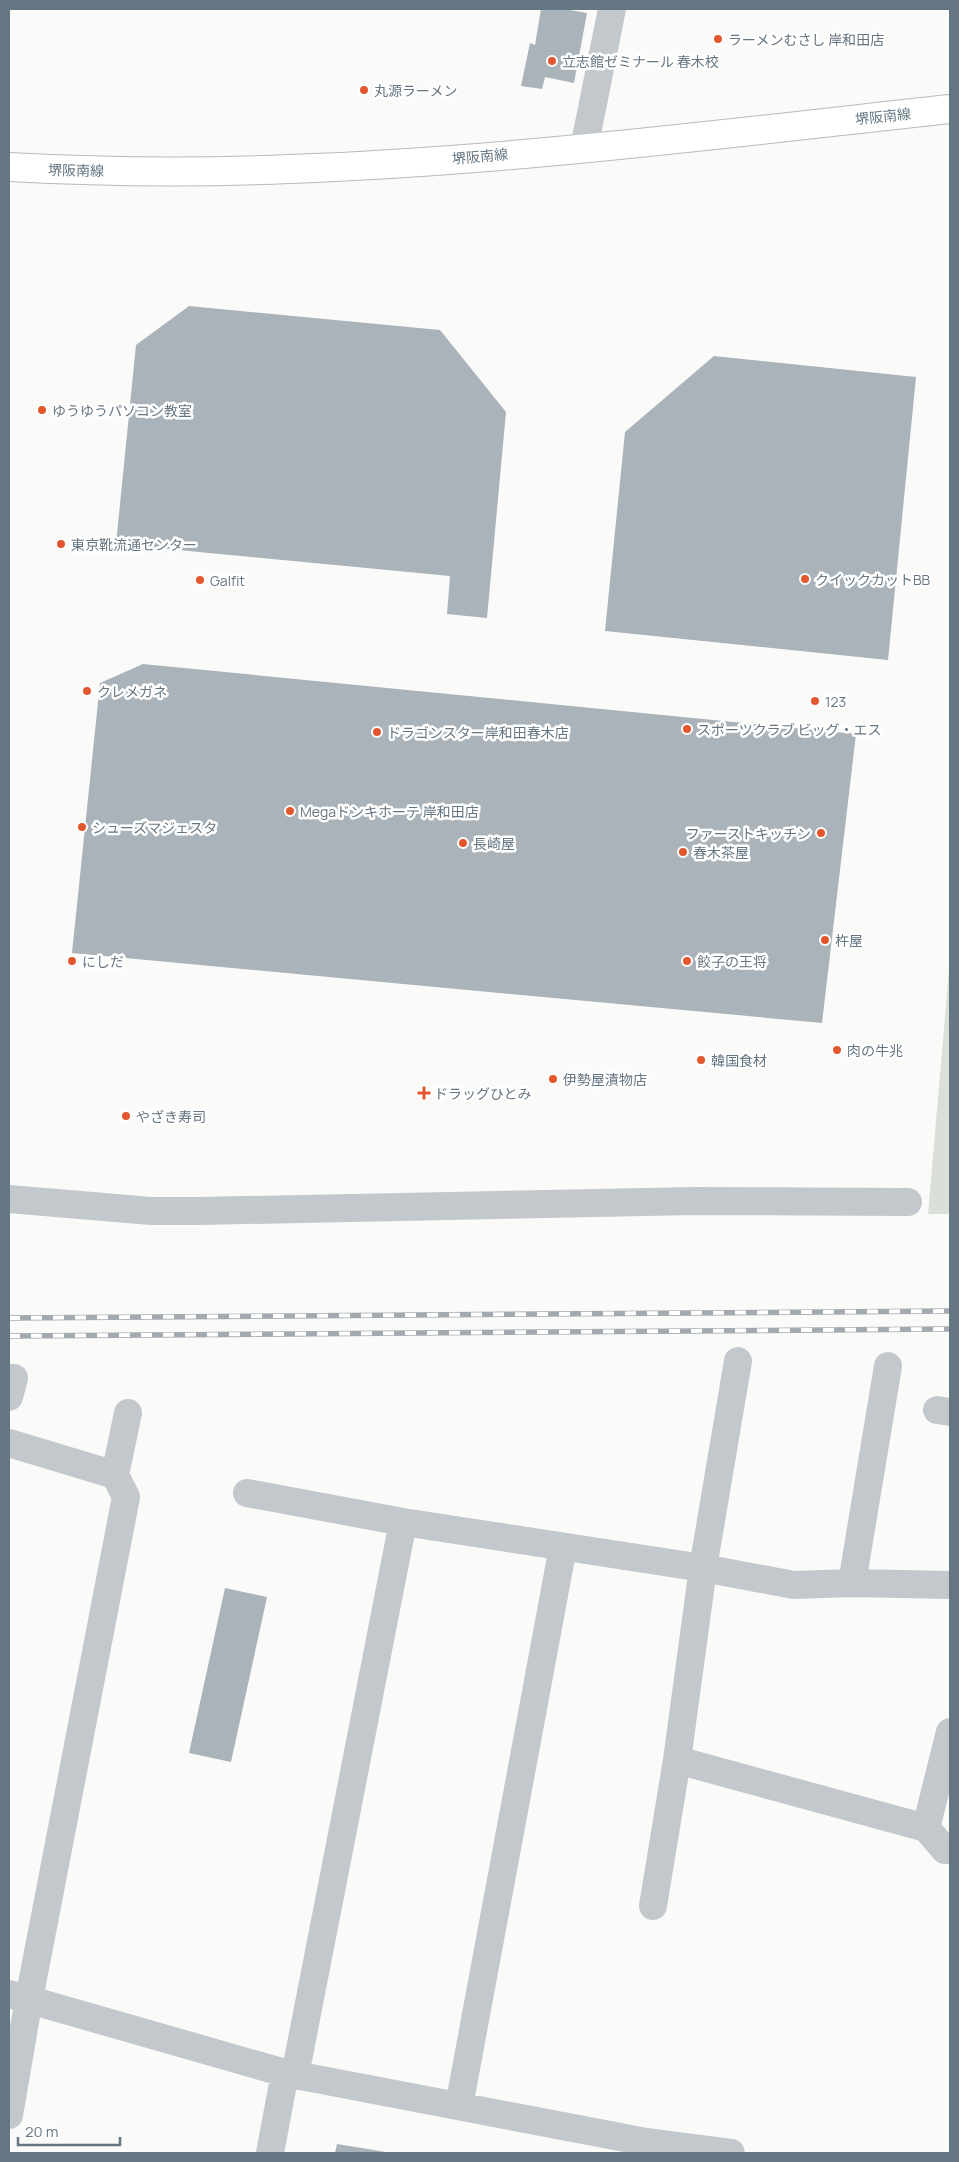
<svg xmlns="http://www.w3.org/2000/svg" width="959" height="2162" viewBox="0 0 959 2162" font-family="Manrope,'Noto Sans JP',sans-serif">
  <rect width="100%" height="100%" fill="#fafaf8"/>
  <path fill="#dadfd7" d="M 950,958 L 950,1214 L 928,1214 Z"/>
  <path fill="#aab3b9" d="M 541,9 L 564,9 L 587,13 L 574,83 L 545,77 L 542,89 L 521,86 L 530,43 L 535,45 Z
    M 189,306 L 440,330 L 506,412 L 487,618 L 447,614 L 450,576 L 116,544 L 136,345 Z
    M 714,356 L 916,377 L 888,660 L 605,631 L 625,432 Z
    M 143,664 L 856,734 L 822,1023 L 72,953 L 100,683 Z
    M 225,1588 L 267,1597 L 231,1762 L 189,1753 Z
    M 337,2144 L 386,2152 L 385,2153 L 335,2153 Z"/>
  <g fill="none" stroke-linecap="round" stroke-linejoin="round">
    <g stroke="#b3babf" stroke-width="30">
      <path id="secondary" d="M 9,167 C 102,172 195,173 289,169 C 510,161 730,133 950,109"/>
    </g>
    <path stroke="#c3c8cc" stroke-width="28" d="M 584,148 L 612,9
      M 9,1199 L 151,1211 L 199,1211 L 695,1201 L 908,1202
      M 9,1378 L 14,1378 L 9,1397
      M 937,1410 L 950,1412
      M 9,1443 L 115,1475 L 126,1497 L 29,1999 L 9,2115
      M 115,1475 L 128,1413
      M 247,1493 L 403,1522 L 703,1568 L 794,1585 L 852,1583 L 950,1585
      M 852,1583 L 888,1366
      M 677,1760 L 926,1828 L 950,1732
      M 926,1828 L 945,1850 L 950,1850
      M 653,1906 L 677,1760 L 703,1568 L 738,1361
      M 9,1994 L 285,2073 L 646,2142 L 731,2153
      M 295,2075 L 403,1522
      M 459,2106 L 563,1547
      M 270,2153 L 285,2073"/>
    <use href="#secondary" stroke="#fff" stroke-width="28"/>
    <g stroke="#a2aab0" stroke-width="5.5">
      <path id="rail" d="M 9,1318 L 950,1311
        M 9,1336 L 950,1329"/>
    </g>
    <use href="#rail" stroke="#fff" stroke-width="4" stroke-dasharray="11" stroke-linecap="butt"/>
  </g>
  <g fill="#e4572e" stroke="#fff" stroke-width="2">
    <circle cx="718" cy="39" r="5"/>
    <circle cx="552" cy="61" r="5"/>
    <circle cx="364" cy="90" r="5"/>
    <circle cx="42" cy="410" r="5"/>
    <circle cx="61" cy="544" r="5"/>
    <circle cx="805" cy="579" r="5"/>
    <circle cx="200" cy="580" r="5"/>
    <circle cx="87" cy="691" r="5"/>
    <circle cx="815" cy="701" r="5"/>
    <circle cx="687" cy="729" r="5"/>
    <circle cx="377" cy="732" r="5"/>
    <circle cx="290" cy="811" r="5"/>
    <circle cx="82" cy="827" r="5"/>
    <circle cx="821" cy="833" r="5"/>
    <circle cx="463" cy="843" r="5"/>
    <circle cx="683" cy="852" r="5"/>
    <circle cx="825" cy="940" r="5"/>
    <circle cx="72" cy="961" r="5"/>
    <circle cx="687" cy="961" r="5"/>
    <circle cx="837" cy="1050" r="5"/>
    <circle cx="701" cy="1060" r="5"/>
    <circle cx="553" cy="1079" r="5"/>
    <path d="M421.5 1085.5h5v5h5v5h-5v5h-5v-5h-5v-5h5z"/>
    <circle cx="126" cy="1116" r="5"/>
  </g>
  <g text-anchor="middle" dominant-baseline="central" stroke-width="5" stroke-linejoin="round" paint-order="stroke">
    <g font-size="14" fill="#657683" stroke="#fff" text-anchor="start">
      <text x="728" y="39">ラーメンむさし 岸和田店</text>
      <text x="562" y="61">立志館ゼミナール 春木校</text>
      <text x="374" y="90">丸源ラーメン</text>
      <text x="52" y="410">ゆうゆうパソコン教室</text>
      <text x="71" y="544">東京靴流通センター</text>
      <text x="815" y="579">クイックカットBB</text>
      <text x="210" y="580">Galfit</text>
      <text x="97" y="691">クレメガネ</text>
      <text x="825" y="701">123</text>
      <text x="697" y="729">スポーツクラブ ビッグ・エス</text>
      <text x="387" y="732">ドラゴンスター岸和田春木店</text>
      <text x="300" y="811">Megaドンキホーテ 岸和田店</text>
      <text x="92" y="827">シューズマジェスタ</text>
      <text x="811" y="833" text-anchor="end">ファーストキッチン</text>
      <text x="473" y="843">長崎屋</text>
      <text x="693" y="852">春木茶屋</text>
      <text x="835" y="940">杵屋</text>
      <text x="82" y="961">にしだ</text>
      <text x="697" y="961">餃子の王将</text>
      <text x="847" y="1050">肉の牛兆</text>
      <text x="711" y="1060">韓国食材</text>
      <text x="563" y="1079">伊勢屋漬物店</text>
      <text x="434" y="1093">ドラッグひとみ</text>
      <text x="136" y="1116">やざき寿司</text>
    </g>
    <g font-size="14" fill="#657683" stroke="#fff">
      <text transform="translate(883 116) rotate(-6)">堺阪南線</text>
      <text transform="translate(480 156) rotate(-5)">堺阪南線</text>
      <text transform="translate(76 170) rotate(1)">堺阪南線</text>
    </g>
  </g>
  <rect width="959" height="2162" fill="none" stroke="#657683" stroke-width="20"/>
  <path d="M18 2137v8h102v-8" fill="none" stroke="#657683" stroke-width="2.5"/>
  <text x="25" y="2137" font-size="15" fill="#657683" stroke="#ffffff" stroke-width="4" paint-order="stroke">20 m</text>
</svg>
